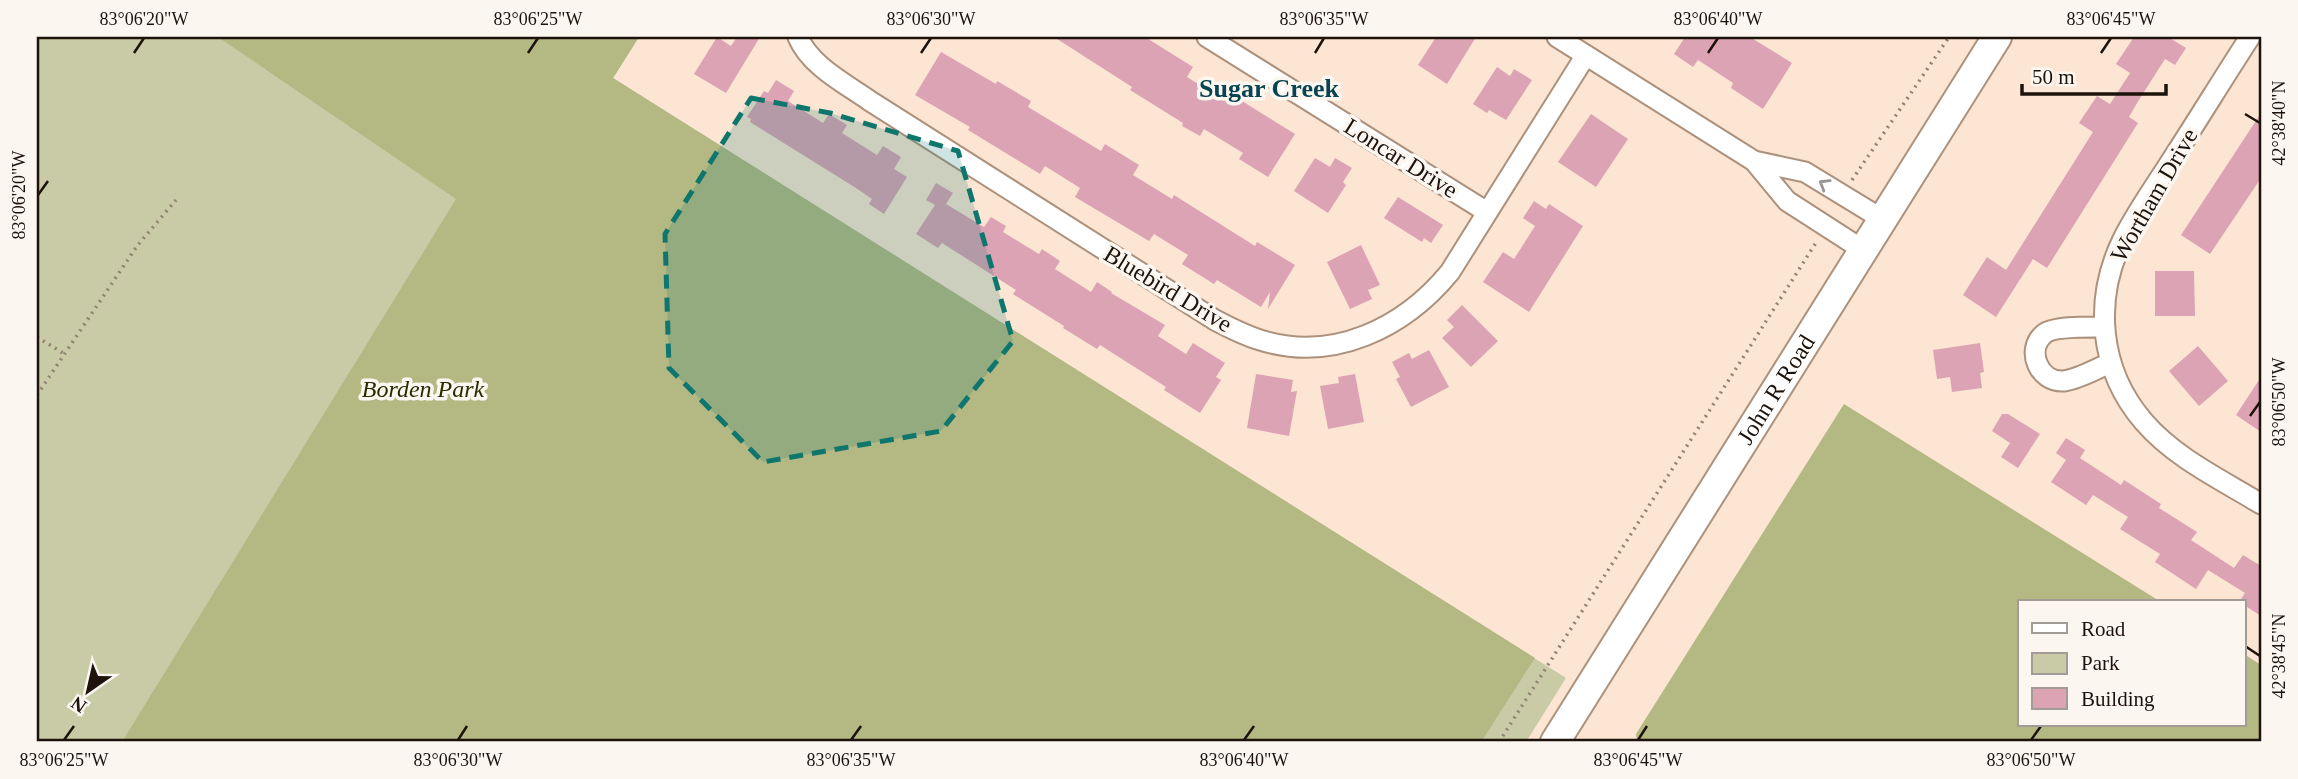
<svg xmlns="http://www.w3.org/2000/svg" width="2298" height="779" viewBox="0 0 2298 779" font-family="Georgia,serif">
  <rect width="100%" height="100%" fill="#fce5d3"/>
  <path fill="#c8cba5" d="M 37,37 L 639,37 L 613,78 L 1566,678 L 1526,742 L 37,742 Z"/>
  <path fill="#b4b883" d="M 218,37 L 639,37 L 613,78 L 1535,658 L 1481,742 L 122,742 L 456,199 Z
    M 1844,404 L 2161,602 L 2020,602 L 2020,725 L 2244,725 L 2244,654 L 2261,665 L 2261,742 L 1637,742 L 1636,734 Z"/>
  <path fill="#dca3b5" d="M 717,37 L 731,46 L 737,37 L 760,37 L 726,93 L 694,74 Z
    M 1054,37 L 1145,37 L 1193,67 L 1187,77 L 1219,97 L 1225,86 L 1244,98 L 1242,101 L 1295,134 L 1268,177 L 1239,159 L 1243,153 L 1204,129 L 1200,136 L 1182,126 L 1183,123 L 1130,90 L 1132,87 Z
    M 1436,37 L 1476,37 L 1447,84 L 1418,65 Z
    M 1685,37 L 1750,37 L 1792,63 L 1763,109 L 1731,88 L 1733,83 L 1698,60 L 1693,67 L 1674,54 Z
    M 2134,37 L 2168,37 L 2186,48 L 2175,65 L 2165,59 L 2137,103 L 2129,117 L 2138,123 L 2047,268 L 2033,259 L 1996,317 L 1963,295 L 1987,257 L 2006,270 L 2093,132 L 2079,123 L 2097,96 L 2110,104 L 2130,73 L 2116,64 Z
    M 941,52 L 996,84 L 997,81 L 1031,101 L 1028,107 L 1101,151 L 1105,144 L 1139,165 L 1133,175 L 1172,199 L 1174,195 L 1255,246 L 1257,242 L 1295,265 L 1268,309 L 1270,292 L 1261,307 L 1217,280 L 1214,284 L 1182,264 L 1188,255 L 1154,234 L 1149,241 L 1075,197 L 1080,188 L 1045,166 L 1040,174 L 968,130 L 970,127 L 915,95 Z
    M 1497,67 L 1510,76 L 1514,69 L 1532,80 L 1506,120 L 1489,110 L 1487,113 L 1473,104 Z
    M 776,80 L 794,91 L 788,101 L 823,123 L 829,114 L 847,125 L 842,133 L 877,155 L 883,146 L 901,157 L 894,169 L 907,177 L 884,214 L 869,204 L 872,199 L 856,188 L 750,122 L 751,119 L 747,117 L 764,91 L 768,93 Z
    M 2261,113 L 2261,178 L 2210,254 L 2181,235 Z
    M 1591,114 L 1628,139 L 1596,187 L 1558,162 Z
    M 1315,158 L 1330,167 L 1335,158 L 1352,168 L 1343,182 L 1346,185 L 1328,213 L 1294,191 Z
    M 936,183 L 953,193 L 946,204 L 984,227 L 991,217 L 1006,226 L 1003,232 L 1039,254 L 1042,249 L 1060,261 L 1055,269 L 1091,292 L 1097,282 L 1112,292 L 1111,293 L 1165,325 L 1158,336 L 1186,354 L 1193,343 L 1225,363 L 1216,377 L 1221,380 L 1200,413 L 1164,390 L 1166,387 L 1100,345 L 1097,349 L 1063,328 L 1064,326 L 1013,294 L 1016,290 L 942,243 L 938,248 L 916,234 L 935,205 L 926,200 Z
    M 1398,197 L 1443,225 L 1431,243 L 1424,238 L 1422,242 L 1384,218 Z
    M 1534,201 L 1546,209 L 1549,204 L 1583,226 L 1529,312 L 1483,282 L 1503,252 L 1514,259 L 1535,226 L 1523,218 Z
    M 1361,245 L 1380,285 L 1368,290 L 1372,299 L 1350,309 L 1327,262 Z
    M 2155,271 L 2194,271 L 2195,316 L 2155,316 Z
    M 1462,305 L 1498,341 L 1471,367 L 1442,338 L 1454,327 L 1447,320 Z
    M 1980,343 L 1984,372 L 1980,373 L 1982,388 L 1952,392 L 1950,377 L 1937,379 L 1933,350 Z
    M 2198,346 L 2228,381 L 2199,406 L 2169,371 Z
    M 1429,350 L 1449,387 L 1411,407 L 1396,379 L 1400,377 L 1392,362 L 1409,353 L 1412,359 Z
    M 1256,374 L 1293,380 L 1291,392 L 1297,391 L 1289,436 L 1247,428 Z
    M 1355,374 L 1364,422 L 1328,429 L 1320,386 L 1339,383 L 1338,377 Z
    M 2261,377 L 2261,432 L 2236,415 Z
    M 2002,414 L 2008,414 L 2040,434 L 2018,468 L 2001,457 L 2010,443 L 1992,431 Z
    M 2066,438 L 2085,450 L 2080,458 L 2121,485 L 2124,480 L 2161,504 L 2159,508 L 2197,532 L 2191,540 L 2234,568 L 2243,555 L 2261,566 L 2261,616 L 2244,605 L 2244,602 L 2239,602 L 2245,593 L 2208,570 L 2196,589 L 2155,562 L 2160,554 L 2120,529 L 2128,517 L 2093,495 L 2086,505 L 2051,482 L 2066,460 L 2056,453 Z"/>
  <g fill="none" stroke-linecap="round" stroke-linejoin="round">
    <g stroke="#ac917c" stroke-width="23">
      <path id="minor" d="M 798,37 C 810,66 846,84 870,101 L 1215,320 C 1230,328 1244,335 1260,340 C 1333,363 1404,328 1450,272 L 1586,55
        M 1207,37 L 1487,212
        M 1557,37 L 1754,161 L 1787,201 L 1863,250
        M 2250,37 C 2224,77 2199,118 2173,158 C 2156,185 2137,211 2123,239 C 2093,300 2099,370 2144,422 C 2175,458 2222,480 2261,504
        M 1754,161 L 1805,172 L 1882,219
        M 2104,327 C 2090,327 2053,326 2044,334 C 2025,350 2039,383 2064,381 C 2079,379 2096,369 2110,363"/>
    </g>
    <g stroke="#ac917c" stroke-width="32">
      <g id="secondary">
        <path id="s1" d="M 1555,742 L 1997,37"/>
      </g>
    </g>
    <path stroke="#928274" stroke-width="3.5" stroke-dasharray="2 5" stroke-linecap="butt" d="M 1852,180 L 1949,37
      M 37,337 L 63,353
      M 37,395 L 137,246 L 176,200
      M 1499,742 L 1817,241"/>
    <use href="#minor" stroke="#fff" stroke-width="19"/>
    <use href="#secondary" stroke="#fff" stroke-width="28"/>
  </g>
  <defs><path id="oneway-chevron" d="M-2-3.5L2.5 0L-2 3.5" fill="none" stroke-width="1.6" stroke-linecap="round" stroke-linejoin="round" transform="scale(1.75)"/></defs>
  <use stroke="#999591" href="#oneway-chevron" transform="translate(1824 184) rotate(-149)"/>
  <path fill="#0f766e" fill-opacity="0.2" stroke="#0f766e" stroke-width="5" stroke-dasharray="14 9" stroke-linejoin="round" d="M 751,98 L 830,113 L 958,151 L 1013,341 L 941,431 L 763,462 L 669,368 L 665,234 Z"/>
  <path fill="none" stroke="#1d130b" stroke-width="2.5" d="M 134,53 L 144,38M 528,53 L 538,38M 921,53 L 931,38M 1315,53 L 1324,38M 1708,53 L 1718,38M 2101,53 L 2111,38M 2245,114 L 2260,123M 38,195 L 48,181M 2250,416 L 2260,402M 2245,646 L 2260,656M 64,740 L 74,726M 458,740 L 467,726M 851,740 L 861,726M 1244,740 L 1254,726M 1638,740 L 1647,726M 2031,740 L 2041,726"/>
  <g text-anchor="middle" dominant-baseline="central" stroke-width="7" stroke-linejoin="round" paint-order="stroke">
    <g font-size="24" fill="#1d130b" stroke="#fcf6f1">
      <text transform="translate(1401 158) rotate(32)">Loncar Drive</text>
      <text transform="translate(2154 195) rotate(-60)">Wortham Drive</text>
      <text transform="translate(1168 289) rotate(31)">Bluebird Drive</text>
      <text stroke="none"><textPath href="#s1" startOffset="416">John R Road</textPath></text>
    </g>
    <g font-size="24" font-style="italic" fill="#2a2b01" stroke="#fcf6f1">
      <text x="423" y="389">Borden Park</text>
    </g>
    <g font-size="26" font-weight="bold" fill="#084450" stroke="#fcf6f1">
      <text x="1269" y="88">Sugar Creek</text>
    </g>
  </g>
  <rect width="2298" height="779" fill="none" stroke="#fcf6f1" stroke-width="77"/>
  <rect x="2018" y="600" width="228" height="126" fill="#fcf6f1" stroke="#a39b95" stroke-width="2"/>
  <rect x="2032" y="623" width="35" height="10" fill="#ffffff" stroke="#a39b95" stroke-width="2"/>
  <text x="2081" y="636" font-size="21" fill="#1d130b">Road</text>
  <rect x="2032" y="653" width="35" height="21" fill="#c8cba5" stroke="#a39b95" stroke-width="2"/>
  <text x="2081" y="670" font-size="21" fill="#1d130b">Park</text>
  <rect x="2032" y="688" width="35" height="21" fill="#dca3b5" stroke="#a39b95" stroke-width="2"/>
  <text x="2081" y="706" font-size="21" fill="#1d130b">Building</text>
  <g transform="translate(88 691) rotate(214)" stroke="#fcf6f1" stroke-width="5" paint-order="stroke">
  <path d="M0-5L12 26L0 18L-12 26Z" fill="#1d130b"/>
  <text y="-10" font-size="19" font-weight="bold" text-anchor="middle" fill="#1d130b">N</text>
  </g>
  <path d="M2022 84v10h144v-10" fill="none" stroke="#1d130b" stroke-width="3.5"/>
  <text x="2032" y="84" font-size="21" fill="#1d130b" stroke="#fcf6f1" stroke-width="5" paint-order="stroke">50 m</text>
  <rect x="38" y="38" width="2222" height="702" fill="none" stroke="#1d130b" stroke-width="2.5"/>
  <g font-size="18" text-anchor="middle" fill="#1d130b">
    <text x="144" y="25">83°06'20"W</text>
    <text x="538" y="25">83°06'25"W</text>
    <text x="931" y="25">83°06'30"W</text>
    <text x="1324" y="25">83°06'35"W</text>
    <text x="1718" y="25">83°06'40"W</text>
    <text x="2111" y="25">83°06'45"W</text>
    <text transform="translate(2279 123) rotate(-90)" y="6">42°38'40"N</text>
    <text transform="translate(19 195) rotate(-90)" y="6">83°06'20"W</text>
    <text transform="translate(2279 402) rotate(-90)" y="6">83°06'50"W</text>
    <text transform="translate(2279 656) rotate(-90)" y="6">42°38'45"N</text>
    <text x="64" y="766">83°06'25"W</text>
    <text x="458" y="766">83°06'30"W</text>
    <text x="851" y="766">83°06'35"W</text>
    <text x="1244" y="766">83°06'40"W</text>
    <text x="1638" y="766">83°06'45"W</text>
    <text x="2031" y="766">83°06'50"W</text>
  </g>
</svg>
